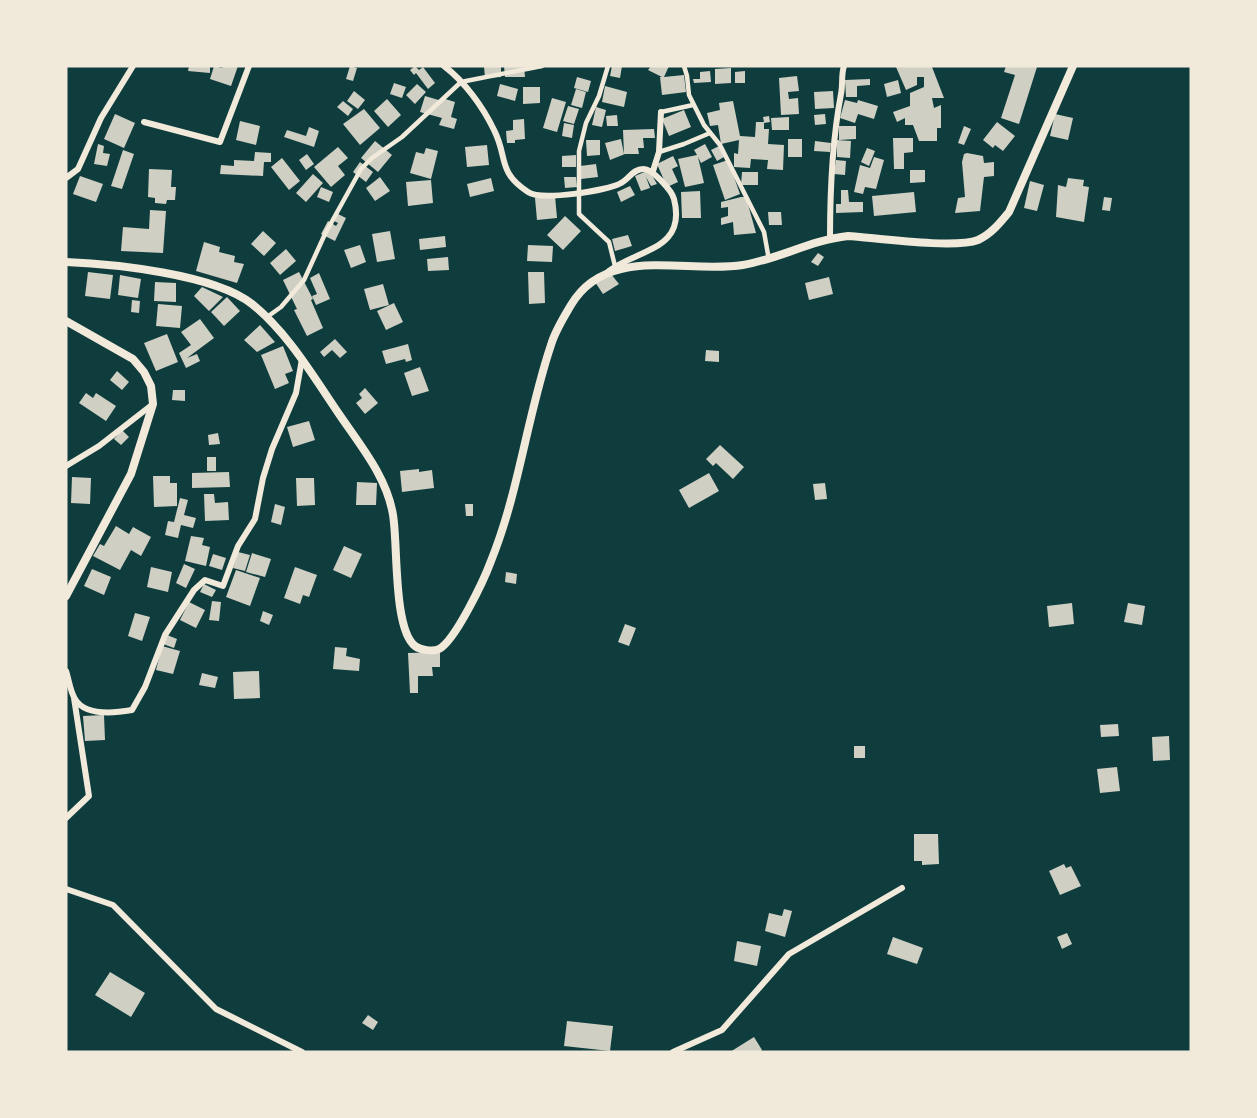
<svg xmlns="http://www.w3.org/2000/svg" width="1257" height="1118" viewBox="0 0 1257 1118" font-family="Karla,sans-serif">
  <rect width="100%" height="100%" fill="#0f3d3e"/>
  <path fill="#cfcfc3" d="M 189,66 L 210,66 L 210,73 L 188,71 Z
    M 214,66 L 222,68 L 223,66 L 238,66 L 231,86 L 210,79 Z
    M 350,66 L 357,68 L 353,81 L 346,79 Z
    M 415,66 L 419,70 L 423,67 L 435,83 L 428,89 L 416,73 L 414,75 L 410,70 Z
    M 484,66 L 501,66 L 501,77 L 485,78 Z
    M 504,66 L 524,66 L 525,77 L 505,77 Z
    M 612,66 L 622,66 L 620,78 L 610,76 Z
    M 651,66 L 669,66 L 664,77 L 684,75 L 686,92 L 662,95 L 660,77 L 662,77 L 648,70 Z
    M 900,66 L 932,67 L 944,98 L 932,98 L 934,108 L 941,105 L 941,128 L 937,128 L 937,141 L 919,141 L 913,125 L 905,125 L 905,118 L 897,122 L 893,112 L 910,106 L 910,93 L 924,87 L 924,77 L 917,77 L 917,85 L 906,90 L 896,67 Z
    M 1006,66 L 1037,67 L 1019,124 L 1001,118 L 1015,75 L 1004,72 Z
    M 731,68 L 731,83 L 715,84 L 715,69 Z
    M 710,71 L 711,82 L 694,83 L 693,79 L 700,79 L 700,72 Z
    M 745,71 L 745,83 L 735,83 L 735,72 Z
    M 797,76 L 799,91 L 788,92 L 789,99 L 798,98 L 799,114 L 781,115 L 779,78 Z
    M 577,77 L 591,81 L 588,92 L 574,88 Z
    M 870,79 L 870,85 L 857,86 L 857,97 L 846,97 L 845,80 Z
    M 898,80 L 901,93 L 887,97 L 884,84 Z
    M 394,83 L 406,87 L 402,98 L 390,94 Z
    M 417,84 L 426,92 L 415,104 L 406,95 Z
    M 500,84 L 518,89 L 515,101 L 497,96 Z
    M 605,86 L 627,92 L 624,107 L 602,102 Z
    M 523,87 L 540,87 L 540,103 L 523,104 Z
    M 576,89 L 586,92 L 582,108 L 571,105 Z
    M 354,91 L 365,100 L 358,109 L 347,101 Z
    M 833,91 L 834,108 L 815,109 L 814,92 Z
    M 425,96 L 442,101 L 442,98 L 455,102 L 451,117 L 457,119 L 454,129 L 439,125 L 442,118 L 420,112 Z
    M 552,98 L 566,102 L 557,132 L 543,128 Z
    M 387,99 L 401,115 L 388,127 L 374,111 Z
    M 845,100 L 857,103 L 858,100 L 878,106 L 874,119 L 858,114 L 855,123 L 840,118 Z
    M 343,101 L 353,109 L 348,116 L 337,107 Z
    M 733,101 L 740,136 L 755,137 L 756,122 L 764,122 L 763,117 L 769,116 L 770,122 L 764,123 L 764,129 L 769,129 L 768,144 L 784,145 L 783,170 L 767,169 L 768,160 L 751,159 L 750,168 L 734,167 L 734,153 L 738,154 L 739,140 L 721,144 L 718,125 L 710,126 L 707,113 L 720,110 L 719,103 Z
    M 568,106 L 579,109 L 574,124 L 563,121 Z
    M 596,107 L 606,110 L 602,127 L 592,125 Z
    M 364,109 L 380,128 L 360,145 L 343,124 Z
    M 684,110 L 691,127 L 669,136 L 662,119 Z
    M 115,114 L 135,123 L 124,148 L 104,139 Z
    M 825,114 L 826,124 L 815,125 L 814,115 Z
    M 1055,114 L 1073,118 L 1068,140 L 1050,136 Z
    M 617,115 L 618,126 L 607,126 L 606,116 Z
    M 789,117 L 789,130 L 772,130 L 771,118 Z
    M 524,119 L 525,139 L 515,140 L 515,143 L 507,143 L 506,131 L 513,130 L 513,120 Z
    M 240,121 L 260,126 L 256,145 L 236,140 Z
    M 997,122 L 1015,136 L 1003,151 L 995,145 L 993,148 L 983,140 Z
    M 564,123 L 574,125 L 572,138 L 562,136 Z
    M 839,126 L 856,126 L 856,139 L 839,140 Z
    M 964,126 L 971,129 L 964,145 L 958,143 Z
    M 309,127 L 319,131 L 314,147 L 284,137 L 287,130 L 306,136 Z
    M 654,129 L 655,138 L 643,138 L 644,148 L 638,148 L 639,154 L 625,154 L 610,160 L 605,143 L 621,139 L 624,154 L 623,130 Z
    M 893,138 L 913,138 L 913,152 L 904,153 L 904,169 L 894,169 Z
    M 788,139 L 802,139 L 802,157 L 788,157 Z
    M 586,140 L 600,140 L 600,155 L 587,156 Z
    M 837,140 L 851,141 L 850,158 L 837,157 Z
    M 375,141 L 392,155 L 378,172 L 361,158 Z
    M 815,141 L 831,143 L 830,152 L 814,151 Z
    M 98,144 L 104,146 L 103,153 L 110,154 L 107,166 L 94,164 Z
    M 705,144 L 712,157 L 701,163 L 698,157 L 704,183 L 685,187 L 678,159 L 697,155 L 694,150 Z
    M 487,145 L 489,165 L 467,167 L 465,147 Z
    M 719,146 L 724,157 L 717,161 L 711,150 Z
    M 338,147 L 348,158 L 338,166 L 345,175 L 331,187 L 314,167 Z
    M 426,148 L 438,151 L 431,179 L 410,173 L 416,152 L 424,154 Z
    M 867,148 L 875,151 L 869,166 L 861,162 Z
    M 123,150 L 134,154 L 122,189 L 111,186 Z
    M 255,152 L 271,153 L 271,162 L 264,162 L 263,176 L 220,174 L 221,165 L 234,166 L 234,160 L 254,161 Z
    M 967,153 L 983,156 L 984,163 L 994,162 L 994,176 L 984,177 L 980,211 L 955,213 L 958,198 L 965,197 L 962,162 L 964,154 Z
    M 307,154 L 314,164 L 306,170 L 299,160 Z
    M 576,155 L 576,167 L 562,167 L 562,156 Z
    M 673,156 L 678,166 L 672,169 L 678,182 L 667,187 L 657,164 Z
    M 874,157 L 884,160 L 876,189 L 865,187 L 863,194 L 854,192 L 860,165 L 870,168 Z
    M 282,158 L 300,181 L 289,190 L 271,167 Z
    M 728,160 L 740,194 L 725,200 L 713,165 Z
    M 836,160 L 846,161 L 845,175 L 834,174 Z
    M 360,162 L 373,172 L 366,182 L 353,172 Z
    M 596,164 L 598,177 L 581,179 L 580,166 Z
    M 149,169 L 172,170 L 171,187 L 176,187 L 175,200 L 167,200 L 166,204 L 155,203 L 155,198 L 148,197 Z
    M 649,170 L 657,184 L 651,186 L 646,177 L 650,188 L 641,191 L 635,176 Z
    M 910,170 L 925,170 L 925,182 L 910,183 Z
    M 742,172 L 758,172 L 758,185 L 741,185 Z
    M 313,174 L 323,183 L 306,202 L 296,193 Z
    M 80,176 L 103,184 L 96,202 L 73,194 Z
    M 380,177 L 390,191 L 375,201 L 366,188 Z
    M 564,177 L 576,177 L 577,187 L 565,188 Z
    M 491,178 L 494,191 L 470,197 L 467,184 Z
    M 1068,178 L 1084,180 L 1083,186 L 1089,187 L 1084,222 L 1056,217 L 1058,185 L 1066,187 Z
    M 431,180 L 433,203 L 408,206 L 406,182 Z
    M 1030,181 L 1044,185 L 1037,211 L 1024,208 Z
    M 630,186 L 635,195 L 621,202 L 617,192 Z
    M 321,187 L 333,192 L 329,202 L 317,197 Z
    M 841,190 L 848,190 L 849,202 L 863,202 L 863,212 L 836,213 L 836,204 L 841,204 Z
    M 700,191 L 701,218 L 682,218 L 681,192 Z
    M 914,192 L 916,212 L 874,216 L 872,196 Z
    M 555,196 L 557,218 L 537,220 L 535,198 Z
    M 741,197 L 746,197 L 756,233 L 734,235 L 733,222 L 721,225 L 721,218 L 728,216 L 728,207 L 721,208 L 721,202 Z
    M 1104,197 L 1112,198 L 1110,211 L 1102,210 Z
    M 150,210 L 166,211 L 163,253 L 121,251 L 123,227 L 149,229 Z
    M 768,212 L 781,212 L 782,225 L 769,225 Z
    M 336,213 L 346,218 L 335,241 L 321,234 L 328,221 L 336,226 L 338,223 L 332,220 Z
    M 565,216 L 581,231 L 563,250 L 547,235 Z
    M 263,231 L 276,243 L 264,256 L 251,244 Z
    M 390,231 L 395,259 L 377,262 L 372,234 Z
    M 628,235 L 632,246 L 615,251 L 612,239 Z
    M 445,236 L 446,247 L 420,250 L 419,239 Z
    M 204,242 L 220,247 L 219,252 L 235,256 L 234,262 L 244,264 L 237,283 L 196,271 Z
    M 360,245 L 366,262 L 351,268 L 344,250 Z
    M 528,245 L 553,246 L 552,262 L 527,261 Z
    M 286,249 L 296,261 L 280,275 L 270,263 Z
    M 818,253 L 824,257 L 818,266 L 811,262 Z
    M 448,257 L 449,270 L 428,271 L 427,259 Z
    M 88,272 L 113,275 L 110,299 L 85,296 Z
    M 299,272 L 313,299 L 311,300 L 323,328 L 307,336 L 294,310 L 297,309 L 283,280 Z
    M 528,272 L 544,272 L 545,303 L 529,304 Z
    M 319,273 L 330,299 L 316,305 L 312,296 L 317,294 L 310,278 Z
    M 611,274 L 619,284 L 603,294 L 595,282 Z
    M 120,275 L 141,279 L 138,298 L 118,295 Z
    M 829,277 L 833,294 L 809,300 L 805,283 Z
    M 155,282 L 176,283 L 176,302 L 154,301 Z
    M 383,284 L 389,305 L 370,310 L 364,289 Z
    M 202,287 L 223,297 L 209,311 L 194,296 Z
    M 227,297 L 240,311 L 224,326 L 211,312 Z
    M 132,300 L 140,301 L 139,313 L 131,312 Z
    M 394,303 L 403,322 L 386,330 L 377,311 Z
    M 158,304 L 182,306 L 180,328 L 156,326 Z
    M 200,319 L 214,338 L 187,358 L 197,354 L 200,361 L 186,368 L 179,353 L 191,345 L 181,332 Z
    M 260,325 L 275,342 L 257,352 L 244,340 Z
    M 167,334 L 178,362 L 156,371 L 144,343 Z
    M 335,339 L 347,352 L 340,358 L 332,350 L 324,357 L 320,352 Z
    M 408,344 L 412,360 L 406,362 L 405,359 L 386,364 L 382,351 Z
    M 283,346 L 293,371 L 285,374 L 289,383 L 275,389 L 261,355 Z
    M 706,350 L 719,351 L 719,362 L 705,361 Z
    M 420,367 L 429,391 L 412,396 L 404,373 Z
    M 117,371 L 129,382 L 122,390 L 110,380 Z
    M 365,388 L 378,403 L 365,414 L 356,403 L 362,398 L 359,394 Z
    M 173,390 L 185,390 L 185,401 L 172,400 Z
    M 86,393 L 93,398 L 96,393 L 116,406 L 106,421 L 79,403 Z
    M 309,421 L 315,440 L 293,447 L 287,427 Z
    M 122,430 L 129,437 L 121,445 L 114,439 Z
    M 218,433 L 220,444 L 209,445 L 208,435 Z
    M 720,445 L 744,467 L 733,479 L 716,463 L 713,466 L 706,459 Z
    M 207,457 L 216,457 L 216,471 L 207,471 Z
    M 419,469 L 419,472 L 432,470 L 434,488 L 402,492 L 400,471 Z
    M 229,472 L 230,487 L 192,488 L 192,473 Z
    M 709,473 L 719,491 L 689,508 L 679,490 Z
    M 153,476 L 170,476 L 170,483 L 177,483 L 177,506 L 154,507 Z
    M 72,477 L 91,478 L 90,504 L 71,503 Z
    M 296,478 L 314,478 L 315,505 L 297,506 Z
    M 357,482 L 377,483 L 376,505 L 356,505 Z
    M 825,483 L 827,499 L 815,500 L 813,484 Z
    M 204,494 L 214,494 L 215,503 L 228,502 L 229,520 L 205,521 Z
    M 180,498 L 188,500 L 184,515 L 196,518 L 193,528 L 181,525 L 178,538 L 165,535 L 168,521 L 174,522 Z
    M 275,504 L 285,507 L 281,525 L 271,522 Z
    M 465,504 L 473,504 L 473,516 L 466,516 Z
    M 116,526 L 129,534 L 133,527 L 151,537 L 141,556 L 131,550 L 120,570 L 93,556 L 100,544 L 104,546 Z
    M 191,536 L 204,538 L 202,545 L 210,547 L 206,566 L 185,561 Z
    M 344,546 L 362,554 L 351,578 L 333,570 Z
    M 238,552 L 250,555 L 245,571 L 233,568 Z
    M 252,553 L 271,559 L 265,577 L 246,572 Z
    M 213,554 L 226,558 L 222,570 L 209,566 Z
    M 184,564 L 195,569 L 186,588 L 176,583 Z
    M 151,567 L 172,572 L 168,592 L 147,587 Z
    M 295,567 L 317,575 L 309,597 L 303,595 L 300,604 L 284,598 Z
    M 92,569 L 111,577 L 104,595 L 84,586 Z
    M 236,570 L 260,578 L 250,606 L 226,597 Z
    M 506,572 L 517,574 L 516,584 L 505,582 Z
    M 204,584 L 216,590 L 212,597 L 200,592 Z
    M 212,601 L 221,602 L 219,621 L 209,620 Z
    M 189,602 L 205,610 L 196,628 L 180,620 Z
    M 1072,603 L 1074,624 L 1049,627 L 1047,606 Z
    M 1128,603 L 1145,606 L 1142,625 L 1124,622 Z
    M 263,611 L 273,615 L 269,625 L 260,621 Z
    M 135,613 L 150,617 L 142,641 L 128,636 Z
    M 625,624 L 636,628 L 629,646 L 618,642 Z
    M 167,635 L 177,639 L 174,648 L 163,644 Z
    M 162,646 L 180,651 L 173,674 L 156,670 Z
    M 335,647 L 347,648 L 346,656 L 360,659 L 359,671 L 333,669 Z
    M 440,652 L 440,667 L 432,667 L 433,676 L 418,676 L 418,693 L 410,693 L 408,653 Z
    M 259,671 L 260,698 L 234,699 L 233,672 Z
    M 202,673 L 218,677 L 215,688 L 199,685 Z
    M 104,715 L 105,740 L 85,741 L 83,716 Z
    M 1118,724 L 1119,736 L 1101,737 L 1100,725 Z
    M 1169,736 L 1170,760 L 1153,761 L 1152,737 Z
    M 854,746 L 865,746 L 865,758 L 854,758 Z
    M 1117,767 L 1120,791 L 1100,793 L 1097,769 Z
    M 914,834 L 938,834 L 939,864 L 922,865 L 922,861 L 914,861 Z
    M 1064,864 L 1066,868 L 1071,866 L 1081,886 L 1060,895 L 1049,871 Z
    M 784,909 L 792,911 L 785,937 L 765,931 L 769,913 L 782,916 Z
    M 1067,933 L 1072,944 L 1062,949 L 1057,937 Z
    M 893,937 L 923,948 L 917,964 L 887,954 Z
    M 737,941 L 761,946 L 757,966 L 734,961 Z
    M 110,972 L 145,993 L 131,1017 L 95,995 Z
    M 368,1015 L 378,1022 L 373,1030 L 362,1023 Z
    M 567,1021 L 613,1026 L 610,1051 L 564,1046 Z
    M 754,1037 L 762,1050 L 760,1052 L 730,1052 Z"/>
  <g fill="none" stroke-linecap="round" stroke-linejoin="round">
    <path stroke="#f1e9da" stroke-width="4.5" d="M 608,66 L 599,96 L 586,123 L 579,151 L 579,214 L 609,242 L 615,266
      M 684,66 L 687,76 L 689,95 L 704,125 L 720,145 L 764,232 L 769,260
      M 661,112 L 693,105
      M 659,152 L 684,144 L 710,133
      M 267,317 L 281,307 L 304,280 L 325,234 L 361,169 L 372,158 L 402,137 L 461,82 L 542,66"/>
    <path stroke="#f1e9da" stroke-width="6" d="M 444,66 C 465,82 483,107 494,130 C 508,157 497,172 528,192 C 541,201 607,191 621,183 C 629,179 633,169 643,169 C 652,168 672,191 674,199 C 687,250 638,249 609,271
      M 144,122 L 220,142 L 249,66
      M 653,171 L 659,152 L 661,112
      M 66,178 L 78,169 L 101,118 L 133,66
      M 830,238 C 830,189 832,141 841,94 C 843,84 841,75 844,66
      M 66,466 L 99,446 L 153,404
      M 66,671 C 69,680 70,691 75,699 C 85,716 115,713 132,710 L 145,687 L 165,635 L 194,590 L 205,580 L 223,586 L 238,546 L 255,519 L 263,478 L 272,449 L 296,393 L 302,359
      M 66,818 L 89,796 L 74,698
      M 66,889 L 113,905 L 216,1009 L 302,1052
      M 673,1052 L 722,1030 L 789,954 L 902,888"/>
    <path stroke="#f1e9da" stroke-width="8" d="M 66,262 C 114,264 214,274 252,304 C 288,333 313,376 339,414 C 360,445 387,477 393,515 C 398,543 393,629 415,646 C 420,650 433,652 439,649 C 455,641 484,580 491,561 C 519,492 527,416 551,345 C 555,331 564,317 571,305 C 607,244 686,274 743,265 C 779,259 811,240 848,236 C 877,238 954,249 978,240 C 991,234 1000,223 1009,212 L 1073,66
      M 66,321 L 133,359 L 144,372 L 151,386 L 153,404 L 131,474 L 66,596"/>
  </g>
  <rect width="1257" height="1118" fill="none" stroke="#f1e9da" stroke-width="135"/>
</svg>
